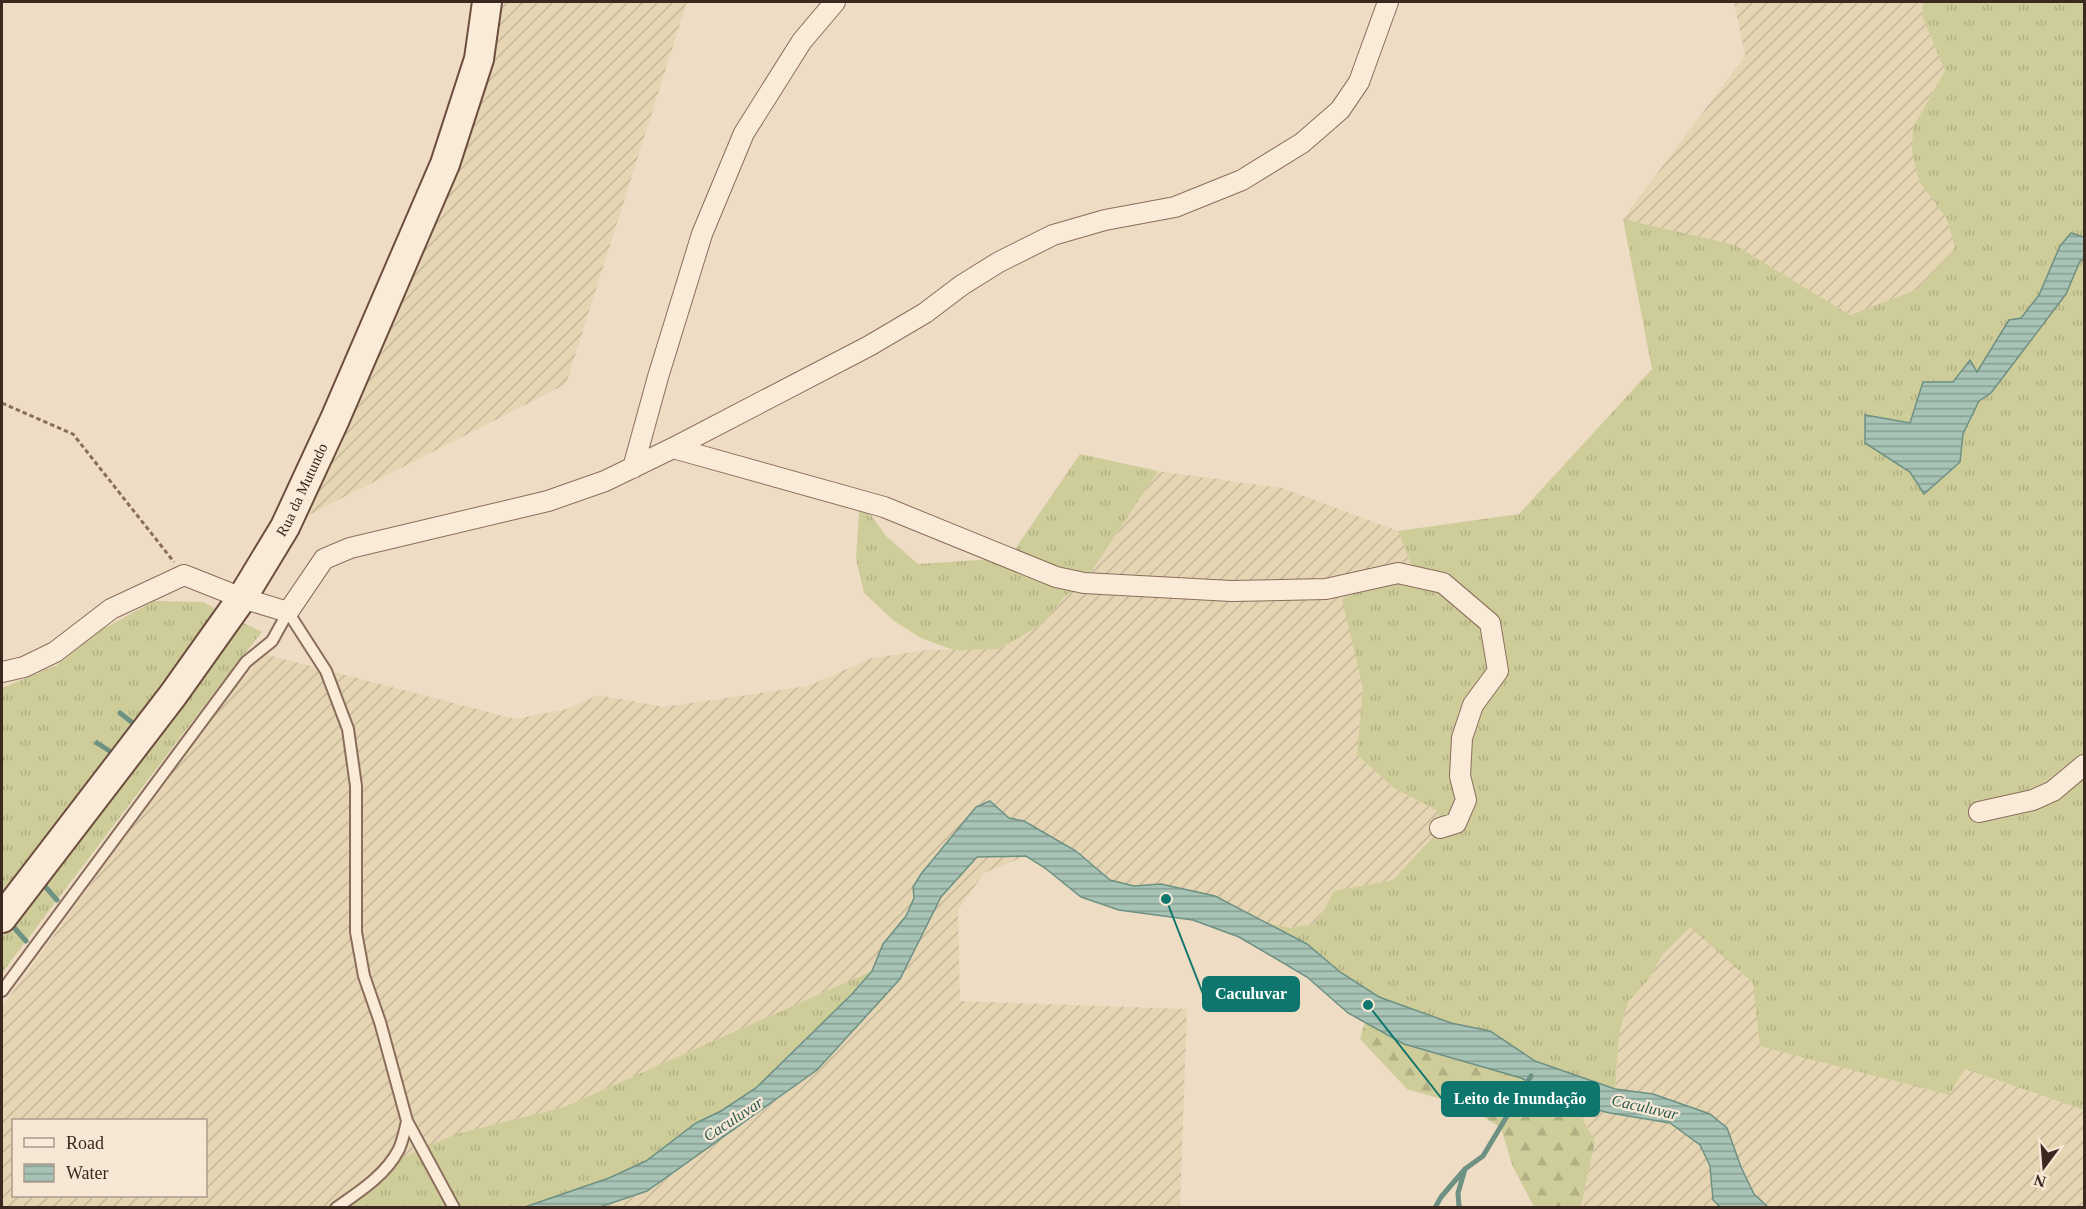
<svg xmlns="http://www.w3.org/2000/svg" width="2086" height="1209" viewBox="0 0 2086 1209" font-family="'Times New Roman',serif">
  <defs>
    <pattern id="farmland-furrows" width="10" height="10" patternUnits="userSpaceOnUse" patternTransform="scale(1.5)"><rect width="10" height="10" fill="#e5d5b3"/><path d="M-1 1l2-2M0 10L10 0M9 11l2-2" fill="none" stroke="#c5b79a"/></pattern>
    <pattern id="grass-tufts" width="24" height="20" patternUnits="userSpaceOnUse" patternTransform="scale(1.5)"><rect width="24" height="20" fill="#cecc99"/><path d="M3 7l-1-3M5 7V3M7 7l1-3M15 17l-1-3M17 17v-4M19 17l1-3" fill="none" stroke="#b2af83"/></pattern>
    <pattern id="forest-firs" width="22" height="20" patternUnits="userSpaceOnUse" patternTransform="scale(1.5)"><rect width="22" height="20" fill="#cecc99"/><path d="M5 1l3.5 6h-7zM16 11l3.5 6h-7z" fill="#b2af83"/></pattern>
    <pattern id="water-rules" width="6" height="5" patternUnits="userSpaceOnUse" patternTransform="scale(1.5)"><rect width="6" height="5" fill="#a7c3b6"/><path d="M0 2.5h6" fill="none" stroke="#899e93"/></pattern>
  </defs>
  <rect width="100%" height="100%" fill="#efdcc5"/>
  <path fill="url(#farmland-furrows)" fill-rule="evenodd" d="M 487,2 L 687,2 L 566,384 L 285,527 L 445,164 Z
    M 1734,2 L 1923,2 L 1922,16 L 1945,71 L 1913,127 L 1919,181 L 1947,219 L 1955,249 L 1917,290 L 1850,315 L 1735,245 L 1623,219 L 1745,56 Z
    M 1158,471 L 1282,488 L 1398,531 L 1412,567 L 1363,688 L 1357,755 L 1394,788 L 1438,811 L 1440,828 L 1393,880 L 1334,891 L 1324,910 L 1313,924 L 1290,928 L 1266,923 L 1215,896 L 1161,884 L 1134,886 L 1110,880 L 1076,851 L 1024,821 L 1009,818 L 999,809 L 949,840 L 931,860 L 913,887 L 914,898 L 906,916 L 883,944 L 872,971 L 564,1107 L 456,1134 L 336,1207 L 2,1208 L 2,1007 L 216,712 L 264,654 L 515,719 L 567,709 L 598,695 L 664,707 L 808,686 L 872,658 L 928,650 L 999,649 L 1043,624 L 1065,596 L 1084,583 ZM 14,1120 L 206,1120 L 206,1196 L 14,1196 Z
    M 1026,856 L 984,873 L 958,910 L 960,1001 L 1187,1009 L 1180,1207 L 600,1208 L 647,1191 L 817,1070 L 900,979 L 941,897 L 977,857 Z
    M 1690,926 L 1753,983 L 1964,1069 L 2084,1110 L 2084,1207 L 1768,1207 L 1755,1194 L 1741,1167 L 1727,1128 L 1615,1089 L 1619,1034 L 1628,1002 L 1648,980 L 1663,954 Z
    M 1574,1104 L 1610,1113 L 1670,1123 L 1700,1144 L 1710,1166 L 1713,1200 L 1720,1207 L 1581,1207 L 1595,1141 Z"/>
  <path fill="url(#grass-tufts)" d="M 1923,2 L 2084,2 L 2084,1110 L 1965,1069 L 1949,1095 L 1760,1046 L 1753,983 L 1690,927 L 1663,954 L 1648,980 L 1628,1002 L 1619,1034 L 1615,1089 L 1535,1061 L 1490,1031 L 1451,1023 L 1379,997 L 1340,972 L 1307,944 L 1266,923 L 1290,928 L 1313,924 L 1324,910 L 1334,891 L 1393,880 L 1440,829 L 1438,811 L 1394,788 L 1357,755 L 1363,688 L 1342,599 L 1412,567 L 1398,531 L 1519,514 L 1652,369 L 1623,219 L 1735,245 L 1850,315 L 1916,290 L 1955,248 L 1947,219 L 1919,181 L 1912,153 L 1913,127 L 1945,71 L 1922,16 Z
    M 1080,454 L 1158,471 L 1084,583 L 1065,596 L 1043,624 L 999,649 L 953,650 L 921,638 L 894,621 L 864,593 L 856,559 L 860,500 L 886,536 L 918,564 L 1009,558 Z
    M 154,601 L 203,602 L 221,612 L 2,905 L 2,688 L 57,665 L 101,630 Z
    M 237,620 L 262,632 L 216,690 L 2,973 L 2,934 Z
    M 872,971 L 852,994 L 756,1088 L 721,1111 L 696,1123 L 646,1161 L 609,1178 L 525,1207 L 336,1208 L 390,1163 L 456,1134 L 564,1107 Z"/>
  <path fill="url(#forest-firs)" d="M 1365,1022 L 1404,1044 L 1521,1078 L 1574,1104 L 1595,1141 L 1581,1207 L 1534,1207 L 1513,1167 L 1501,1128 L 1466,1106 L 1407,1089 L 1360,1039 Z"/>
  <path fill="url(#water-rules)" stroke="#6d9183" stroke-width="1.5" d="M 2071,233 L 2084,237 L 2084,259 L 2080,261 L 2066,294 L 1991,393 L 1979,401 L 1963,434 L 1960,462 L 1924,494 L 1910,472 L 1865,443 L 1865,415 L 1910,423 L 1923,382 L 1953,382 L 1970,360 L 1977,372 L 2009,320 L 2021,318 L 2039,295 L 2060,246 Z
    M 990,801 L 1009,818 L 1024,821 L 1076,851 L 1110,880 L 1134,886 L 1161,884 L 1215,896 L 1307,944 L 1340,972 L 1379,997 L 1451,1023 L 1490,1031 L 1535,1061 L 1615,1089 L 1653,1094 L 1710,1114 L 1727,1128 L 1741,1167 L 1754,1194 L 1768,1207 L 1720,1207 L 1713,1200 L 1710,1166 L 1700,1145 L 1670,1123 L 1610,1113 L 1574,1104 L 1521,1078 L 1404,1044 L 1348,1013 L 1307,977 L 1239,937 L 1193,920 L 1119,910 L 1081,897 L 1045,868 L 1026,856 L 977,857 L 941,897 L 900,979 L 817,1070 L 647,1191 L 600,1207 L 525,1207 L 609,1178 L 646,1161 L 696,1123 L 721,1111 L 756,1088 L 852,994 L 872,971 L 883,944 L 906,916 L 914,898 L 913,887 L 921,874 L 976,807 Z"/>
  <g fill="none" stroke-linecap="round" stroke-linejoin="round">
    <path stroke="#6d9183" stroke-width="5" d="M 120,713 L 138,727
      M 97,743 L 116,755
      M 42,883 L 57,900
      M 10,923 L 26,941
      M 1465,1169 L 1483,1156 L 1531,1076
      M 1435,1208 L 1441,1197 L 1465,1169 L 1458,1193 L 1459,1207 L 1461,1208"/>
    <g stroke="#8b6d5b" stroke-width="14">
      <path id="lane" d="M 2,991 L 246,662 L 272,641 L 288,612 L 326,671 L 348,729 L 356,786 L 356,932 L 364,976 L 380,1022 L 407,1121 L 454,1208
        M 336,1208 C 359,1192 386,1175 399,1149 C 403,1140 405,1130 407,1121"/>
    </g>
    <g stroke="#8b6d5b" stroke-width="22">
      <path id="street" d="M 673,448 L 884,507 L 1056,577 L 1084,583 L 1231,591 L 1326,589 L 1398,573 L 1443,583 L 1490,623 L 1498,671 L 1473,705 L 1462,738 L 1460,776 L 1466,800 L 1456,823 L 1440,828
        M 633,468 L 658,377 L 702,234 L 744,133 L 802,41 L 835,2
        M 2,672 L 24,667 L 55,652 L 111,609 L 184,575 L 242,598 L 288,612 L 324,559 L 350,548 L 548,501 L 605,481 L 673,448 L 869,346 L 925,313 L 962,285 L 999,262 L 1053,235 L 1105,220 L 1175,207 L 1242,180 L 1302,143 L 1340,110 L 1359,82 L 1388,2
        M 1979,812 L 2033,800 L 2053,791 L 2084,765"/>
    </g>
    <g stroke="#6d4e3e" stroke-width="32">
      <g id="secondary">
        <path id="s1" d="M 2,918 L 173,695 L 242,598 L 285,527 L 335,419 L 445,164 L 479,59 L 487,2"/>
      </g>
    </g>
    <path stroke="#8b6d5b" stroke-width="3" stroke-dasharray="4.5 3" stroke-linecap="butt" d="M 2,403 L 73,434 L 174,562"/>
    <use href="#lane" stroke="#faebd9" stroke-width="10"/>
    <use href="#street" stroke="#faebd9" stroke-width="20"/>
    <use href="#secondary" stroke="#faebd9" stroke-width="28"/>
  </g>
  <g text-anchor="middle" dominant-baseline="central" stroke-width="4.5" stroke-linejoin="round" paint-order="stroke">
    <g font-size="15" fill="#3b281f" stroke="#f6e8d5">
      <text stroke="none"><textPath href="#s1" startOffset="524">Rua da Mutundo</textPath></text>
    </g>
    <g font-size="16" font-style="italic" fill="#2e5b51" stroke="#f6e8d5">
      <text transform="translate(1645 1107) rotate(13)">Caculuvar</text>
      <text transform="translate(733 1119) rotate(-33)">Caculuvar</text>
    </g>
  </g>
  <path fill="none" stroke="#0f766e" stroke-width="2" d="M1166 899L1203 994M1368 1005L1442 1099"/>
  <g fill="#0f766e" stroke="#f6e8d5" stroke-width="2">
    <circle cx="1166" cy="899" r="6"/>
    <circle cx="1368" cy="1005" r="6"/>
  </g>
  <g fill="#0f766e" stroke="#0f766e" stroke-width="2">
    <rect x="1203" y="977" width="96" height="34" rx="6"/>
    <rect x="1442" y="1082" width="157" height="34" rx="6"/>
  </g>
  <g font-size="16" text-anchor="middle" font-weight="bold" fill="#fff">
    <text x="1251" y="999">Caculuvar</text>
    <text x="1520" y="1104">Leito de Inundação</text>
  </g>
  <rect width="2086" height="1209" fill="none" stroke="#3b281f" stroke-width="6"/>
  <rect x="12" y="1119" width="195" height="78" fill="#f6e8d5" stroke="#ab9b8c" stroke-width="1.5"/>
  <rect x="24" y="1138" width="30" height="9" fill="#faebd9" stroke="#ab9b8c" stroke-width="1.5"/>
  <text x="66" y="1149" font-size="18" fill="#3b281f">Road</text>
  <rect x="24" y="1164" width="30" height="18" fill="url(#water-rules)" stroke="#ab9b8c" stroke-width="1.5"/>
  <text x="66" y="1179" font-size="18" fill="#3b281f">Water</text>
  <g transform="translate(2044 1167) rotate(196)" stroke="#f6e8d5" stroke-width="4.5" paint-order="stroke">
  <path d="M0-4.5L10 22L0 15L-10 22Z" fill="#3b281f"/>
  <text y="-9" font-size="16" font-weight="bold" text-anchor="middle" fill="#3b281f">N</text>
  </g>
</svg>
